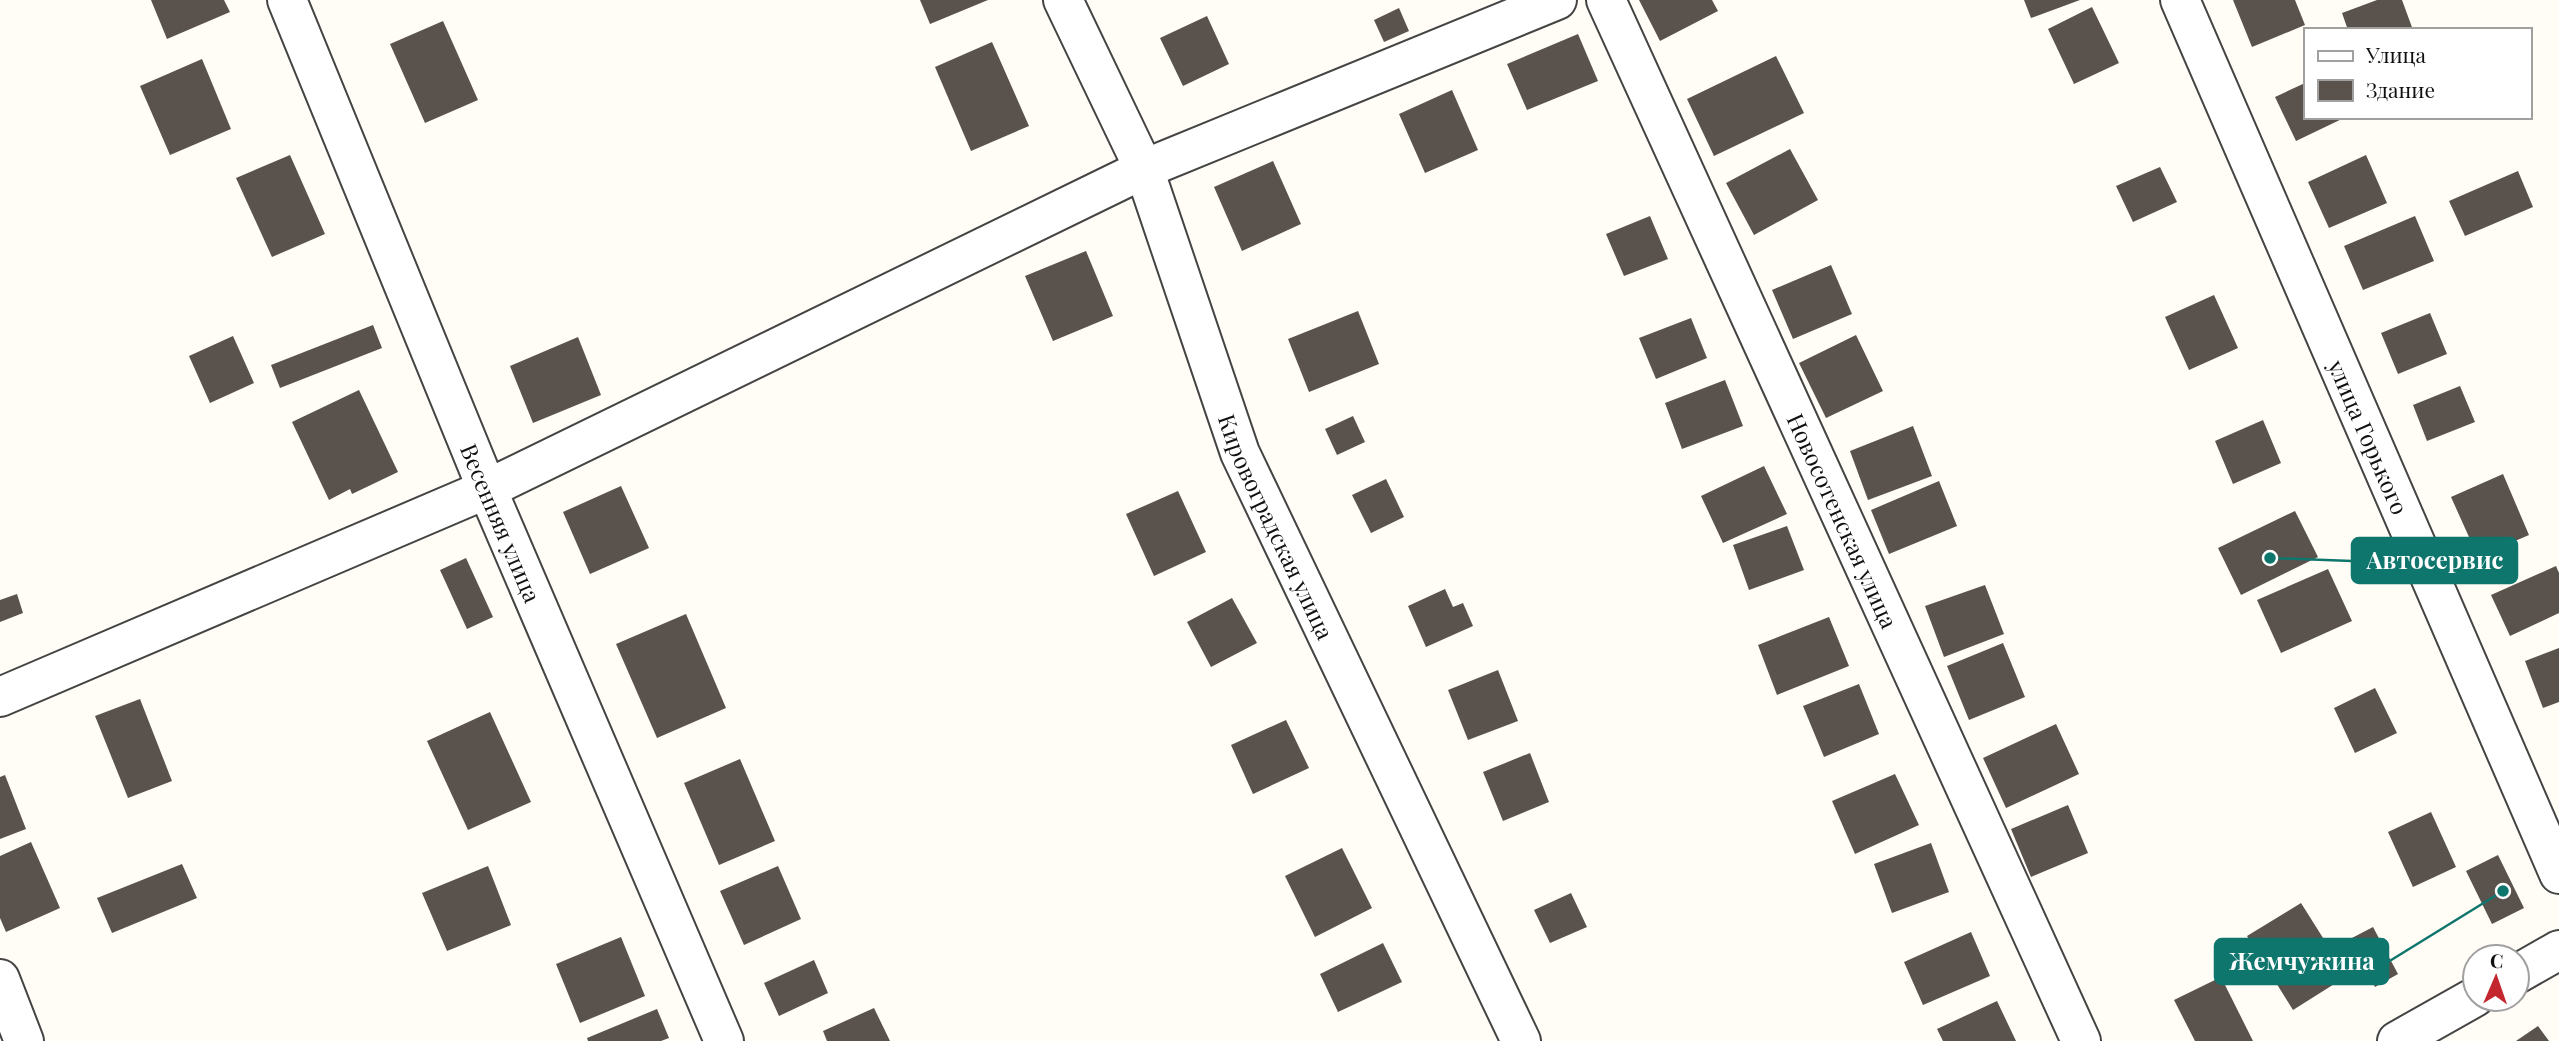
<svg xmlns="http://www.w3.org/2000/svg" width="2559" height="1041" viewBox="0 0 2559 1041" font-family="'Playfair Display',serif">
  <rect width="100%" height="100%" fill="#fffdf5"/>
  <path fill="#5a524d" d="M 151,0 L 224,0 L 230,12 L 167,39 Z
    M 920,0 L 988,0 L 930,24 Z
    M 1639,0 L 1712,0 L 1718,11 L 1660,41 Z
    M 2024,0 L 2080,0 L 2031,18 Z
    M 2233,0 L 2295,0 L 2305,25 L 2252,47 Z
    M 2377,0 L 2402,0 L 2413,30 L 2348,30 L 2342,13 Z
    M 2092,7 L 2119,63 L 2074,84 L 2048,29 Z
    M 1399,8 L 1409,31 L 1384,42 L 1374,20 Z
    M 1207,16 L 1229,64 L 1183,86 L 1160,38 Z
    M 443,21 L 478,100 L 425,123 L 390,44 Z
    M 1578,34 L 1598,81 L 1527,110 L 1507,64 Z
    M 992,42 L 1029,126 L 971,151 L 935,67 Z
    M 1776,56 L 1804,113 L 1714,156 L 1687,99 Z
    M 202,59 L 231,129 L 170,155 L 140,86 Z
    M 2305,83 L 2305,117 L 2346,117 L 2296,141 L 2275,97 Z
    M 1452,90 L 1478,150 L 1425,173 L 1399,114 Z
    M 1790,149 L 1818,200 L 1754,235 L 1726,183 Z
    M 290,155 L 325,234 L 272,257 L 236,178 Z
    M 2366,155 L 2387,203 L 2329,228 L 2308,182 Z
    M 1273,161 L 1301,224 L 1242,251 L 1214,187 Z
    M 2160,167 L 2177,202 L 2133,222 L 2116,186 Z
    M 2518,171 L 2533,207 L 2465,236 L 2449,201 Z
    M 1650,216 L 1668,259 L 1624,276 L 1606,234 Z
    M 2415,216 L 2434,261 L 2363,290 L 2344,246 Z
    M 1086,251 L 1113,316 L 1053,341 L 1025,276 Z
    M 1831,265 L 1852,314 L 1793,339 L 1772,290 Z
    M 2214,295 L 2238,348 L 2189,370 L 2165,317 Z
    M 1358,311 L 1379,364 L 1309,392 L 1288,339 Z
    M 2430,313 L 2447,354 L 2398,374 L 2381,333 Z
    M 1691,318 L 1707,358 L 1656,379 L 1639,338 Z
    M 373,325 L 382,348 L 280,388 L 271,365 Z
    M 1856,335 L 1883,391 L 1826,418 L 1799,363 Z
    M 233,336 L 254,383 L 210,403 L 189,356 Z
    M 578,337 L 601,395 L 533,423 L 510,366 Z
    M 1725,380 L 1743,426 L 1682,449 L 1665,403 Z
    M 2460,386 L 2475,422 L 2427,441 L 2413,405 Z
    M 359,390 L 398,472 L 352,494 L 350,489 L 329,500 L 292,422 Z
    M 1353,416 L 1365,442 L 1337,455 L 1325,429 Z
    M 2263,420 L 2281,463 L 2233,484 L 2215,441 Z
    M 1913,426 L 1932,476 L 1868,500 L 1850,451 Z
    M 1764,466 L 1787,514 L 1723,543 L 1701,496 Z
    M 2503,474 L 2529,535 L 2478,557 L 2451,497 Z
    M 1386,479 L 1404,517 L 1371,533 L 1352,495 Z
    M 1939,481 L 1957,526 L 1889,554 L 1871,510 Z
    M 621,486 L 649,548 L 590,574 L 563,512 Z
    M 1178,491 L 1206,552 L 1154,576 L 1126,514 Z
    M 2295,511 L 2318,557 L 2241,595 L 2218,548 Z
    M 1787,526 L 1804,570 L 1749,590 L 1733,545 Z
    M 466,558 L 493,617 L 467,629 L 440,570 Z
    M 2556,566 L 2559,573 L 2559,613 L 2510,636 L 2491,595 Z
    M 2328,569 L 2352,621 L 2281,653 L 2257,600 Z
    M 1985,585 L 2004,634 L 1944,657 L 1925,606 Z
    M 1445,589 L 1453,607 L 1463,603 L 1473,626 L 1426,647 L 1408,606 Z
    M 17,594 L 23,613 L 0,622 L 0,600 Z
    M 1232,598 L 1257,643 L 1211,667 L 1187,622 Z
    M 686,614 L 726,708 L 657,738 L 616,644 Z
    M 1829,617 L 1849,666 L 1777,695 L 1758,645 Z
    M 2003,643 L 2025,697 L 1969,720 L 1947,666 Z
    M 2559,648 L 2559,702 L 2543,708 L 2525,661 Z
    M 1498,670 L 1518,721 L 1468,740 L 1448,690 Z
    M 1859,684 L 1879,734 L 1824,757 L 1803,706 Z
    M 2375,688 L 2397,733 L 2355,753 L 2334,708 Z
    M 140,699 L 172,781 L 128,798 L 95,716 Z
    M 490,712 L 531,802 L 468,830 L 427,741 Z
    M 1286,720 L 1309,768 L 1253,794 L 1231,745 Z
    M 2056,724 L 2079,774 L 2006,808 L 1983,758 Z
    M 1530,753 L 1549,802 L 1503,821 L 1483,772 Z
    M 740,759 L 775,841 L 719,865 L 684,783 Z
    M 1895,774 L 1919,825 L 1855,854 L 1832,801 Z
    M 5,775 L 26,829 L 0,839 L 0,777 Z
    M 2068,805 L 2088,853 L 2031,877 L 2011,829 Z
    M 2431,812 L 2456,867 L 2413,887 L 2388,832 Z
    M 31,842 L 60,908 L 6,932 L 0,918 L 0,856 Z
    M 1931,843 L 1949,892 L 1892,913 L 1874,864 Z
    M 1342,848 L 1372,908 L 1315,937 L 1285,876 Z
    M 2498,855 L 2524,908 L 2492,924 L 2466,871 Z
    M 182,864 L 197,898 L 112,933 L 97,898 Z
    M 488,866 L 511,925 L 447,951 L 422,893 Z
    M 778,866 L 801,919 L 744,945 L 720,891 Z
    M 1571,893 L 1587,927 L 1550,943 L 1534,910 Z
    M 2301,903 L 2347,976 L 2293,1010 L 2247,936 Z
    M 2373,927 L 2398,974 L 2375,987 L 2350,939 Z
    M 1971,932 L 1990,976 L 1923,1005 L 1904,962 Z
    M 621,937 L 645,996 L 580,1023 L 556,964 Z
    M 1383,943 L 1402,982 L 1338,1012 L 1320,974 Z
    M 814,960 L 828,993 L 779,1016 L 764,983 Z
    M 2221,977 L 2253,1041 L 2195,1041 L 2174,1000 Z
    M 1997,1001 L 2016,1041 L 1943,1041 L 1937,1029 Z
    M 874,1008 L 890,1041 L 827,1041 L 823,1031 Z
    M 657,1009 L 669,1038 L 661,1041 L 588,1041 L 587,1038 Z
    M 2538,1026 L 2549,1041 L 2516,1041 Z"/>
  <g fill="none" stroke-linecap="round" stroke-linejoin="round">
    <g stroke="#444" stroke-width="42">
      <g id="minor">
        <path id="s1" d="M 287,0 L 487,489 L 724,1041"/>
        <path id="s2" d="M 1063,0 L 1144,169 L 1240,453 L 1521,1041"/>
        <path id="s3" d="M 1606,0 L 2081,1041"/>
        <path id="s4" d="M 2180,0 L 2559,874"/>
        <path d="M 0,697 L 487,489 L 1144,169 L 1557,0"/>
        <path d="M 2517,974 L 2559,950"/>
        <path d="M 0,979 L 24,1041"/>
        <path d="M 2397,1041 L 2475,997"/>
      </g>
    </g>
    <use href="#minor" stroke="#fff" stroke-width="38"/>
  </g>
  <g text-anchor="middle" dominant-baseline="central" stroke-width="7" stroke-linejoin="round" paint-order="stroke">
    <g font-size="23" fill="#111" stroke="#fff">
      <text stroke="none"><textPath href="#s4" startOffset="476">улица Горького</textPath></text>
      <text stroke="none"><textPath href="#s3" startOffset="572">Новосотенская улица</textPath></text>
      <text stroke="none"><textPath href="#s1" startOffset="565">Весенняя улица</textPath></text>
      <text stroke="none"><textPath href="#s2" startOffset="569">Кировоградская улица</textPath></text>
    </g>
  </g>
  <path fill="none" stroke="#0f766e" stroke-width="2.5" d="M2270 558L2352 561M2503 891L2388 962"/>
  <g fill="#0f766e" stroke="#fff" stroke-width="2.5">
    <circle cx="2270" cy="558" r="7"/>
    <circle cx="2503" cy="891" r="7"/>
  </g>
  <g fill="#0f766e" stroke="#0f766e" stroke-width="2.5">
    <rect x="2352" y="538" width="165" height="45" rx="7"/>
    <rect x="2215" y="939" width="173" height="45" rx="7"/>
  </g>
  <g font-size="24" text-anchor="middle" font-weight="bold" fill="#fff">
    <text x="2435" y="569">Автосервис</text>
    <text x="2302" y="970">Жемчужина</text>
  </g>
  <rect x="2304" y="28" width="228" height="91" fill="#ffffff" stroke="#a0a0a0" stroke-width="2"/>
  <rect x="2318" y="51" width="35" height="10" fill="#ffffff" stroke="#a0a0a0" stroke-width="2"/>
  <text x="2366" y="63" font-size="21" fill="#111111">Улица</text>
  <rect x="2318" y="80" width="35" height="21" fill="#5a524d" stroke="#a0a0a0" stroke-width="2"/>
  <text x="2366" y="98" font-size="21" fill="#111111">Здание</text>
  <g transform="translate(2496 978) rotate(2)"><circle r="33" fill="#ffffff" stroke="#a0a0a0" stroke-width="2"/>
  <path d="M0-5L12 26L0 18L-12 26Z" fill="#c4262e"/>
  <text y="-10" font-size="19" font-weight="bold" text-anchor="middle" fill="#111111">С</text>
  </g>
</svg>
